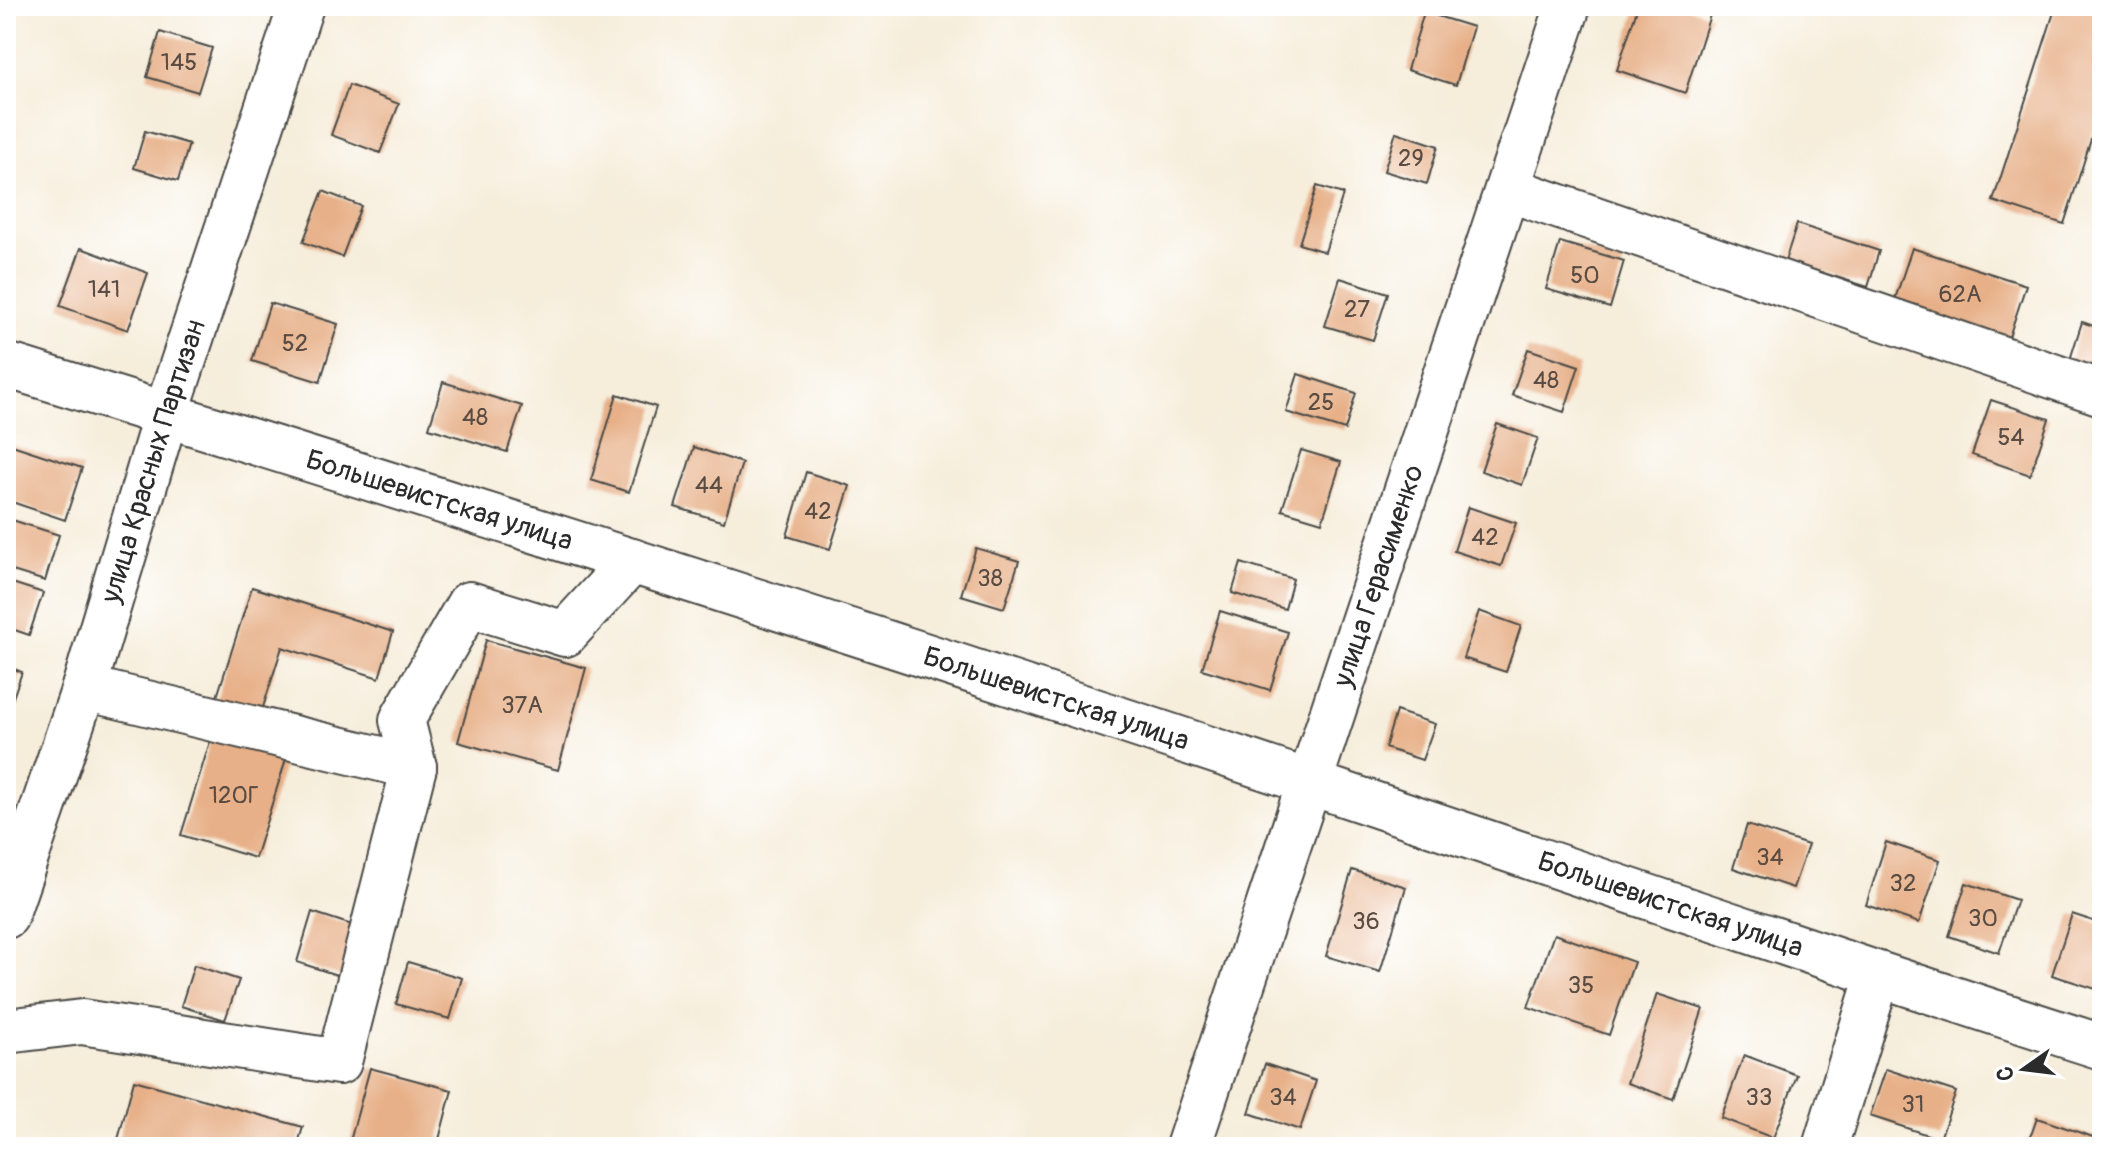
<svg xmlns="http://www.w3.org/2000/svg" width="2108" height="1153" viewBox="0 0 2108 1153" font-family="Pangolin,sans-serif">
  <rect width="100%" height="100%" fill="#fff"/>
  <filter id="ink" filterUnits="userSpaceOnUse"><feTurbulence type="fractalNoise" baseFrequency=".0125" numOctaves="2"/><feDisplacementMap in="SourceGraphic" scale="16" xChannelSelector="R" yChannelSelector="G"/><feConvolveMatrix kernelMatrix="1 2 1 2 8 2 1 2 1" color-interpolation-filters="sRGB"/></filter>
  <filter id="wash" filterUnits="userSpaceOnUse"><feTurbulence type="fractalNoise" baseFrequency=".006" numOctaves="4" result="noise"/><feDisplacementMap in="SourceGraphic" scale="32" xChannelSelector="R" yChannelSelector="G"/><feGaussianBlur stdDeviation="1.8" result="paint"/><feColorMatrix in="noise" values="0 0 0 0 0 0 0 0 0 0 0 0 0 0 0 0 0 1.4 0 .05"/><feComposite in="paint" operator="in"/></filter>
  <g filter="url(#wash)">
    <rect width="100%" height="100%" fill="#f6edda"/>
    <g id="blocks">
      <path fill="#e7b088" d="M 1638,6 L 1683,6 L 1710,15 L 1685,93 L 1617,70 Z
        M 2056,6 L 2102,6 L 2102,105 L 2064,224 L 1993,201 Z
        M 1424,12 L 1473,27 L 1456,85 L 1407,70 Z
        M 160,32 L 212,48 L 198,92 L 147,77 Z
        M 349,85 L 399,104 L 380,153 L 331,135 Z
        M 145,131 L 189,144 L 178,181 L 134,168 Z
        M 1396,132 L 1438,146 L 1427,184 L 1384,171 Z
        M 1317,186 L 1343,194 L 1325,252 L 1299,244 Z
        M 323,191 L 361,206 L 342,257 L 303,242 Z
        M 1797,224 L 1879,251 L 1868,287 L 1785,261 Z
        M 1560,242 L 1624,261 L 1610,308 L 1546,289 Z
        M 81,248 L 148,273 L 128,330 L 60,306 Z
        M 1912,248 L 2026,285 L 2008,340 L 1894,302 Z
        M 1340,278 L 1388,293 L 1373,340 L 1325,326 Z
        M 270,303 L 338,324 L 320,382 L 252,361 Z
        M 2082,322 L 2102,329 L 2102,377 L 2068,366 Z
        M 1528,349 L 1579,366 L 1564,412 L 1512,395 Z
        M 1298,374 L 1356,393 L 1345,430 L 1286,412 Z
        M 443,382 L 522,406 L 507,452 L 429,428 Z
        M 617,394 L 656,407 L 629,492 L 591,480 Z
        M 1991,400 L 2049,419 L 2030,475 L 1972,455 Z
        M 1497,424 L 1538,438 L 1522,485 L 1481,471 Z
        M 6,443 L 82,468 L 65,520 L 6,500 Z
        M 694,447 L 742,463 L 724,522 L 675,507 Z
        M 1301,450 L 1341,462 L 1322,522 L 1282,510 Z
        M 806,472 L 850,486 L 830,549 L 787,536 Z
        M 1468,507 L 1516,523 L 1501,566 L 1454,551 Z
        M 6,518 L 59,535 L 45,581 L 6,569 Z
        M 976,548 L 1019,561 L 1004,608 L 961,595 Z
        M 1241,563 L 1293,579 L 1285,609 L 1232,593 Z
        M 6,581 L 43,593 L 29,635 L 6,627 Z
        M 252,587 L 393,632 L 379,678 L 282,647 L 260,717 L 215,703 Z
        M 1220,611 L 1288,632 L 1270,690 L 1202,669 Z
        M 1479,611 L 1521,626 L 1506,672 L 1463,658 Z
        M 486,640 L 586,668 L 558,770 L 458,742 Z
        M 6,666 L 22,672 L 9,709 L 6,708 Z
        M 1396,711 L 1435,724 L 1422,760 L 1385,748 Z
        M 213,732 L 287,756 L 255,858 L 181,835 Z
        M 1747,825 L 1808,845 L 1793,888 L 1733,868 Z
        M 1886,842 L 1940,860 L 1919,923 L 1866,905 Z
        M 1352,870 L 1406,887 L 1380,972 L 1326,956 Z
        M 1966,883 L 2017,900 L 1999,953 L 1949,936 Z
        M 312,912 L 361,928 L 346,978 L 297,962 Z
        M 2072,914 L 2102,924 L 2102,991 L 2052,975 Z
        M 1554,934 L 1634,962 L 1609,1035 L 1528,1007 Z
        M 408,962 L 462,978 L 450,1019 L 396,1004 Z
        M 194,965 L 239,980 L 225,1020 L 181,1006 Z
        M 1657,994 L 1703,1009 L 1673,1099 L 1627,1083 Z
        M 1744,1055 L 1797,1075 L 1773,1138 L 1721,1118 Z
        M 1265,1064 L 1316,1081 L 1300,1130 L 1249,1113 Z
        M 370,1068 L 452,1090 L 437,1147 L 349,1145 Z
        M 1886,1069 L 1956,1092 L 1940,1139 L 1870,1116 Z
        M 134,1080 L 303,1127 L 297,1147 L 116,1147 Z
        M 2037,1118 L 2102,1140 L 2102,1147 L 2027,1147 Z"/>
    </g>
  </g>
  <g filter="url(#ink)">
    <use href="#blocks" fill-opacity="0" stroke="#494845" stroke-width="2"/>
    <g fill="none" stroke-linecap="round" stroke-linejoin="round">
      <g stroke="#494845" stroke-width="48">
        <g id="minor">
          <path d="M 1508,189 L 2102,393"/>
          <path d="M 84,688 L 414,767"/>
          <path d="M 6,1031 L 82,1022 L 339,1062 L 414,767 L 402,720 L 469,604 L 565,634 L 632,561"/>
          <path id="s1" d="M 1188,1147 L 1568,6"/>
          <path d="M 1825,1147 L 1878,976"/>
        </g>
      </g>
      <g stroke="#494845" stroke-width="48">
        <g id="major">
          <path id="s2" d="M 6,365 C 443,500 880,638 1314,784 C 1576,872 1838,963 2102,1047"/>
          <path id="s3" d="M 6,916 L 84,688 L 166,414 L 301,6"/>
        </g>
      </g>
      <use href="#minor" stroke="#fff" stroke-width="44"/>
      <use href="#major" stroke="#fff" stroke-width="44"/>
    </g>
  </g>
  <g text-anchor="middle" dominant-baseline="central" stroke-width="7" stroke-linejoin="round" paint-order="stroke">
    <g font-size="24" fill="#5a4c42">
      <text x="179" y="62">145</text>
      <text x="1411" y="158">29</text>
      <text x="1585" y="275">50</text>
      <text x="104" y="289">141</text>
      <text x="1960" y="294">62А</text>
      <text x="1357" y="309">27</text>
      <text x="295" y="343">52</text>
      <text x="1546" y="380">48</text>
      <text x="1321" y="402">25</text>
      <text x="475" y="417">48</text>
      <text x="2011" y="437">54</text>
      <text x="709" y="485">44</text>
      <text x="818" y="511">42</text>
      <text x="1485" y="537">42</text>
      <text x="990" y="578">38</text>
      <text x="522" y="705">37А</text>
      <text x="234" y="795">120Г</text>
      <text x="1770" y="857">34</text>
      <text x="1903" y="883">32</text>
      <text x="1983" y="918">30</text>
      <text x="1366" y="921">36</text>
      <text x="1581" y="985">35</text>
      <text x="1283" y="1097">34</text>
      <text x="1759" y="1097">33</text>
      <text x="1913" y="1104">31</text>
    </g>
    <g font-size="28" fill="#2b2b2b" stroke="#fff">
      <text stroke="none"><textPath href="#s3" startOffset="478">улица Красных Партизан</textPath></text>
      <text stroke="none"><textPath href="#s2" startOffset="454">Большевистская улица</textPath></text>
      <text stroke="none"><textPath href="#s1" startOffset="602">улица Герасименко</textPath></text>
      <text stroke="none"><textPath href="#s2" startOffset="1102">Большевистская улица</textPath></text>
      <text stroke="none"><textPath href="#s2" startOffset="1750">Большевистская улица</textPath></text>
    </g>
  </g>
  <rect width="2108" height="1153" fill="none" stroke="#fff" stroke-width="32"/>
  <g transform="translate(2024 1069) rotate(256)" stroke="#ffffff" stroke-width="6" paint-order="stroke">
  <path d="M0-6L14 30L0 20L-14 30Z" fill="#2b2b2b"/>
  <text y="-12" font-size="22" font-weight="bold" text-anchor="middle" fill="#2b2b2b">С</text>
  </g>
</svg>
